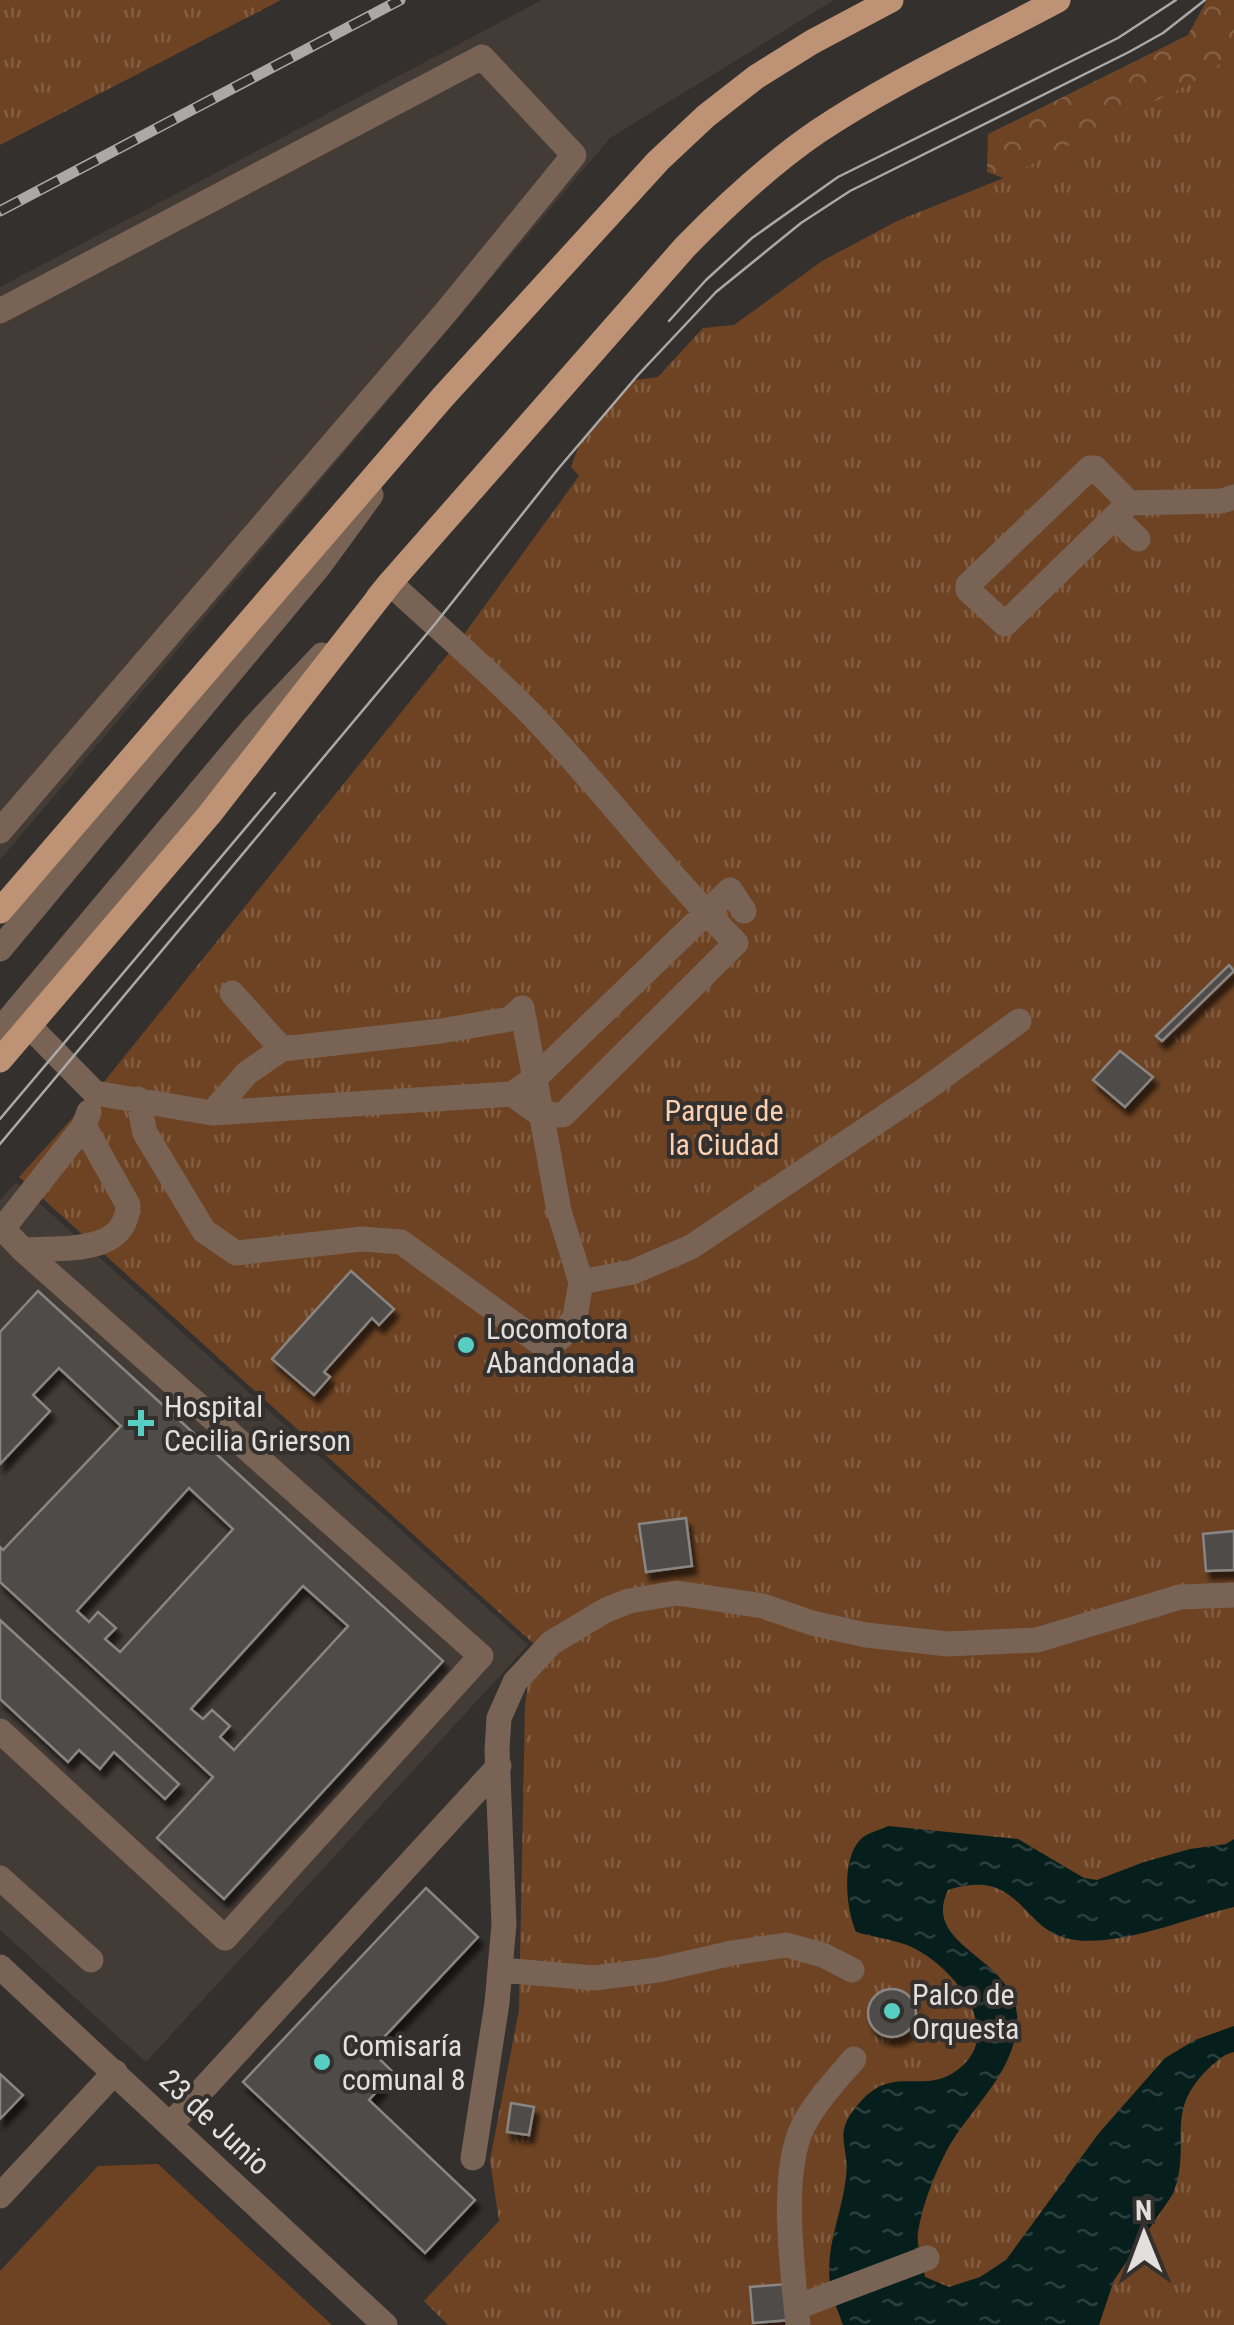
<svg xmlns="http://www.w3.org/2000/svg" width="1234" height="2325" viewBox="0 0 1234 2325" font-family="'Roboto Condensed',sans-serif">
  <defs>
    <pattern id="forest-crowns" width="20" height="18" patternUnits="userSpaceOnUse" patternTransform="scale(2.5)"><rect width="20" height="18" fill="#6d4323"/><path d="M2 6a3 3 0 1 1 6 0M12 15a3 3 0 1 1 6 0" fill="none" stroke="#825e42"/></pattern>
    <pattern id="park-tufts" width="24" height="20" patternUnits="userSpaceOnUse" patternTransform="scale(2.5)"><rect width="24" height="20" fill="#6d4323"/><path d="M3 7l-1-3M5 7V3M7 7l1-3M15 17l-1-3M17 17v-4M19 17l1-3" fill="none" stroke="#825e42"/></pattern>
    <pattern id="water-ripples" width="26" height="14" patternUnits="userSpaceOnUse" patternTransform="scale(2.5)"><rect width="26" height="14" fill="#061f1c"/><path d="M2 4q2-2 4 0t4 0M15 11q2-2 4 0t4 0" fill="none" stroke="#2a3f3d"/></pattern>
    <filter id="shadow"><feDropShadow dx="4.5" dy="8" stdDeviation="2.5" flood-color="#0009"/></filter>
  </defs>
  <rect width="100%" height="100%" fill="#33302e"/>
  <path fill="#433b36" d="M 542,0 L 834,0 L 610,138 L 0,860 L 0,287 Z
    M 16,1182 L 528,1645 L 146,2062 L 0,1930 L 0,1200 Z"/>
  <path fill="#6d4323" d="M 158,2164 L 332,2325 L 0,2325 L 0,2271 L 98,2166 Z"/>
  <path fill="url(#forest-crowns)" d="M 1207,0 L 1234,0 L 1234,110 L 1022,185 L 987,172 L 988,134 L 1188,35 Z"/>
  <path fill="url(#park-tufts)" d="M 0,0 L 281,0 L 0,145 Z
    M 1234,54 L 1234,2325 L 448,2325 L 424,2301 L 499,2221 L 490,2160 L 519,2010 L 525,1705 L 534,1644 L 19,1177 L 95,1093 L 465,633 L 579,476 L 571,467 L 580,442 L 634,380 L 658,377 L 703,328 L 734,325 L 822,261 L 897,221 L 1006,177 L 1197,80 Z"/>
  <path fill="url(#water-ripples)" d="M 888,1826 L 1018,1839 L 1084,1878 L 1097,1880 L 1144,1862 L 1190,1849 L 1226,1844 L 1234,1839 L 1234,1907 C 1187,1918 1123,1946 1075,1940 C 1019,1933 1024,1866 948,1890 C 919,1950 1024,1957 1017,2026 C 1012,2077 968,2110 946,2152 C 934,2175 922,2206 918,2232 C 916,2245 923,2263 925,2277 L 949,2287 L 980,2277 L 1006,2260 L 1099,2133 L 1165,2058 L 1195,2040 L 1234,2026 L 1234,2052 C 1222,2055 1217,2061 1208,2069 C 1162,2114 1193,2143 1173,2194 L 1114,2280 L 1099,2325 L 843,2325 C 839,2313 833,2301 831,2289 C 823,2251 842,2215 846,2177 C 850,2143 830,2134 862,2100 C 894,2066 920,2093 953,2073 C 1012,2036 952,1963 907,1945 C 891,1939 873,1937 856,1932 C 846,1909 841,1860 860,1840 C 866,1833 880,1830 888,1826 Z"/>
  <path fill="#4f4c4a" stroke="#888582" stroke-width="2.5" fill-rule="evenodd" filter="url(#shadow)" d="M 1229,965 L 1234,971 L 1162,1041 L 1156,1036 Z
    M 1120,1051 L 1153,1077 L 1125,1107 L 1093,1080 Z
    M 351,1271 L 394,1309 L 379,1325 L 372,1318 L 324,1372 L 330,1377 L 314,1395 L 272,1359 Z
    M 38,1291 L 443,1661 L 224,1899 L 157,1838 L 213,1777 L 0,1582 L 0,1547 L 3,1550 L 121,1426 L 59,1368 L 33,1395 L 50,1411 L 0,1464 L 0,1332 ZM 189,1488 L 233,1529 L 120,1652 L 105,1639 L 116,1628 L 98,1612 L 89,1622 L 77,1611 ZM 303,1586 L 348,1626 L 234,1750 L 220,1737 L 230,1726 L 212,1710 L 203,1719 L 191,1709 Z
    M 686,1518 L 692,1566 L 646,1572 L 639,1524 Z
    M 1234,1531 L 1234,1570 L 1206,1571 L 1203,1534 Z
    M 0,1620 L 179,1784 L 165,1799 L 114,1752 L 100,1769 L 79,1750 L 68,1762 L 0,1699 Z
    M 426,1888 L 478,1937 L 371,2051 L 394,2073 L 369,2100 L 475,2200 L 425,2253 L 243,2082 Z
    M868 2013a24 24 0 1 1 48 0a24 24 0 1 1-48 0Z
    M 0,2074 L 23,2095 L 0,2119 Z
    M 511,2103 L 534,2107 L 529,2135 L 507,2132 Z
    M 787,2284 L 790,2320 L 753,2323 L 750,2287 Z"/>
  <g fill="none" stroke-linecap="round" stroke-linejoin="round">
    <path stroke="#786354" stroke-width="25" d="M 0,311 L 482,57 L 574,155 L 446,312 L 0,831
      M 1129,503 L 1095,468 L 1090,468 L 968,585 L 968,590 L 1005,624 L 1129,503 L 1222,501 L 1234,497
      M 1116,518 L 1138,539
      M 378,597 L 390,583 C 437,627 486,668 531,714 C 602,788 663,870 736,943 L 563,1115 L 540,1114 L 512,1094
      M 0,949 L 320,565 L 371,495
      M 232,993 L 282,1049
      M 29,1026 L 95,1093 L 212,1113 L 512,1094 L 534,1079 L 730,890 L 744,911
      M 0,1030 L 254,727 L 322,655
      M 138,1099 L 145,1133 L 204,1231 L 236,1253 L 362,1239 L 401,1242 L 547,1348 L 561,1337 L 575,1317 L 581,1282 L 559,1211 L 522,1008
      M 212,1113 L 247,1073 L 282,1049 L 441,1031 L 510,1019 L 522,1008
      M 3,1229 L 23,1250 C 61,1247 126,1256 128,1205 L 84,1126
      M 0,1232 L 84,1126 L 89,1112
      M 581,1282 L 633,1272 L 691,1247 L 923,1091 L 1019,1021
      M 0,1731 L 225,1938 L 481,1656 L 23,1250
      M 0,1878 L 91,1960
      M 0,1967 L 385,2325
      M 501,1970 L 594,1978 L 658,1970 L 732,1953 L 786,1945 L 823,1955 L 852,1970
      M 170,2125 L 499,1766
      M 473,2158 L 497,2003 L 504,1924 L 497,1750 L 499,1718 L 515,1682 L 551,1643 L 606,1610 L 629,1601 L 677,1593 L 763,1606 L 812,1623 L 866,1635 L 948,1644 L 1037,1640 L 1180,1597 L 1234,1595
      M 0,2196 L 115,2072
      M 797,2307 L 927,2258
      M 798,2325 C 793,2272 779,2175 803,2126 C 816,2101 836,2080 854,2059"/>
    <path stroke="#be9375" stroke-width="25" d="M 0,911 L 442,398 L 658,161 L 706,116 L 756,77 L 812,42 L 891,0
      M 0,1060 L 209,815 L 390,583 L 685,247 C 726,205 769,165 817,132 C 893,81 978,43 1058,0"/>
    <path stroke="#aba9a8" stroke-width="2.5" d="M 669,321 L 706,280 L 752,238 L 838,177 L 1118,38 L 1176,0
      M 0,1119 L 275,793
      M 0,1144 L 435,624 L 558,469 L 638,375 L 716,292 L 801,223 L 850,191 L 1129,52 L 1163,33 L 1205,0"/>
    <g stroke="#aba9a8" stroke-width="11">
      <path id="rail" d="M 0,211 L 400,0"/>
    </g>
    <use href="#rail" stroke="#33302e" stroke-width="8" stroke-dasharray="22" stroke-linecap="butt"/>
  </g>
  <g fill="#57cec1" stroke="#33302e" stroke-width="4">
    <circle cx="466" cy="1345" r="10"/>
    <path d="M136 1408h10v10h10v10h-10v10h-10v-10h-10v-10h10z"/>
    <circle cx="892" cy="2011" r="10"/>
    <circle cx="322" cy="2062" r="10"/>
  </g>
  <g text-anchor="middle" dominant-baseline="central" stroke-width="8" stroke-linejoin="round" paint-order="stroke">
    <g font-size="30" fill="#fdd0b1" stroke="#33302e">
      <text x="724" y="1110">Parque de<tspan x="724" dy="34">la Ciudad</tspan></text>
    </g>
    <g font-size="30" fill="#e2e0df" stroke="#33302e" text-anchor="start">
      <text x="486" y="1328">Locomotora<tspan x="486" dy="34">Abandonada</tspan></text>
      <text x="164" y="1406">Hospital<tspan x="164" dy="34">Cecilia Grierson</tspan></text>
      <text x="912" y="1994">Palco de<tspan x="912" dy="34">Orquesta</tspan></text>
      <text x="342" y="2045">Comisaría<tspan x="342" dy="34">comunal 8</tspan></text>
    </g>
    <g font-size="30" fill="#e2e0df" stroke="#33302e">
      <text transform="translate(215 2122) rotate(43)">23 de Junio</text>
    </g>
  </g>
  <g transform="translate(1144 2235) rotate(359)" stroke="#33302e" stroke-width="8" paint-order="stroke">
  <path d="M0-8L18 38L0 25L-18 38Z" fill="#e2e0df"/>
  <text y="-15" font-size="28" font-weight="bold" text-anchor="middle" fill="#e2e0df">N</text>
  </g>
</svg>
